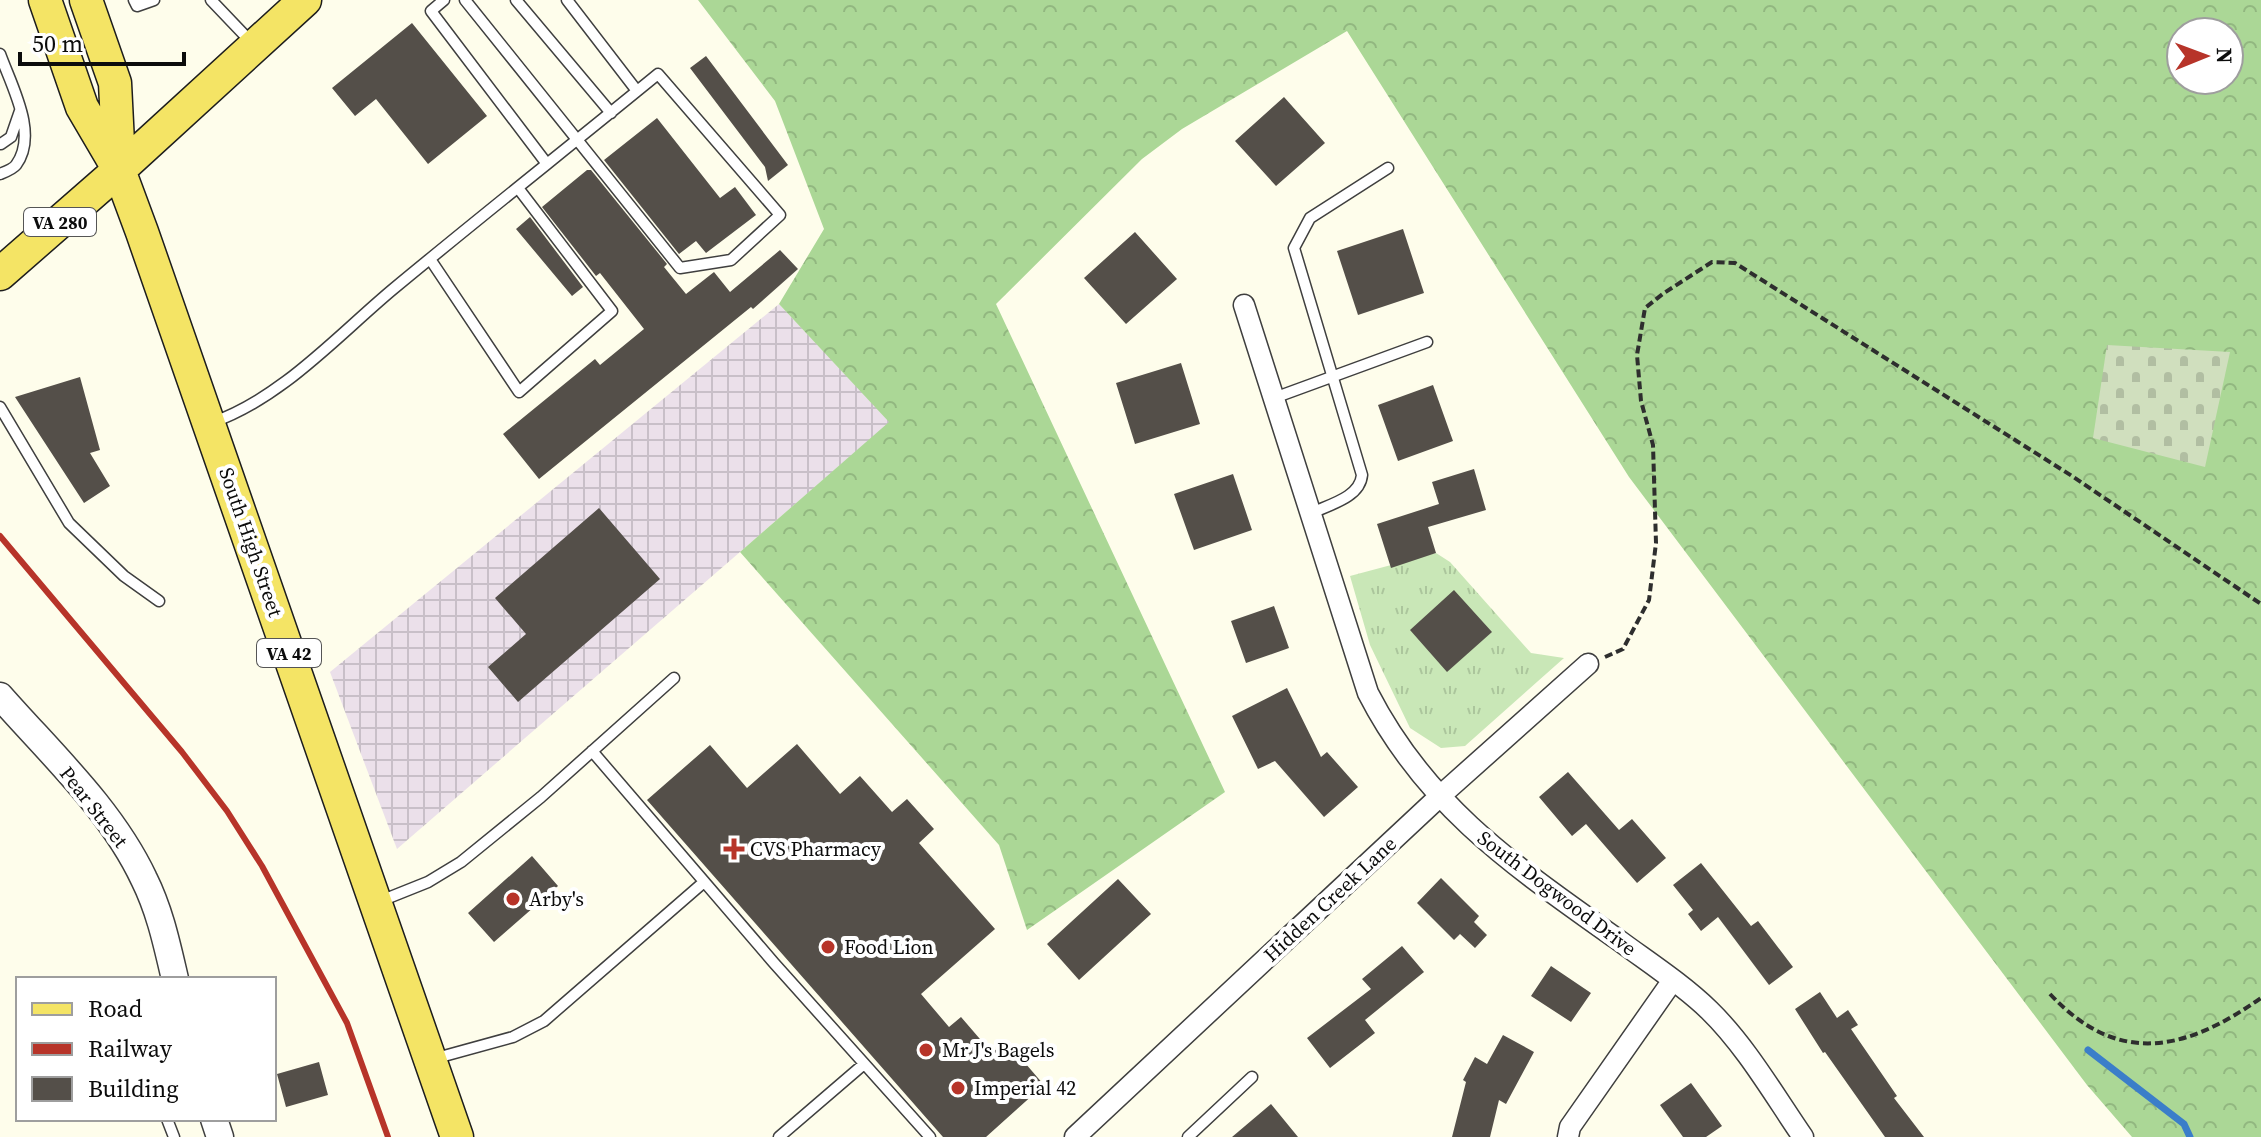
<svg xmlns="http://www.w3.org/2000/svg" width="2261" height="1137" viewBox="0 0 2261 1137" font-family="'Source Serif 4',serif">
  <defs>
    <pattern id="industrial-grid" width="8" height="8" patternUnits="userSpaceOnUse" patternTransform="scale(2)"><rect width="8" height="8" fill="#ebe0ea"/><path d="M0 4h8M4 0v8" fill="none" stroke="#c8bfc8"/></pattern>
    <pattern id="grass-tufts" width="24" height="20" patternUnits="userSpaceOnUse" patternTransform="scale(2)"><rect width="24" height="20" fill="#c9e7b7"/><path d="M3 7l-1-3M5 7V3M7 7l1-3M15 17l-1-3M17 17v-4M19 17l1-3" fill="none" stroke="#abc59c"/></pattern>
    <pattern id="forest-crowns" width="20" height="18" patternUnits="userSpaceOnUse" patternTransform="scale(2)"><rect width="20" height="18" fill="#abd796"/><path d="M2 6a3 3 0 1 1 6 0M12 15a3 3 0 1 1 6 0" fill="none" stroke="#92b780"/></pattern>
    <pattern id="cemetery-stones" width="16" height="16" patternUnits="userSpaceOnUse" patternTransform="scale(2)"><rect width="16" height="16" fill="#d0dfbe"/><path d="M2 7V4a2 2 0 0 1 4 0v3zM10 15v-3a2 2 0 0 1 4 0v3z" fill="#b1bea2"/></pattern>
  </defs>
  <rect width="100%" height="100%" fill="#fefdeb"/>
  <path fill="url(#industrial-grid)" d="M 779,304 L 890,422 L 397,849 L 330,672 Z"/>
  <path fill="url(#grass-tufts)" d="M 1436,553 L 1450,562 L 1531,653 L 1564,658 L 1465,746 L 1441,748 L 1410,728 L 1370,645 L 1350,576 Z"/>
  <path fill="url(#forest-crowns)" fill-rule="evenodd" d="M 698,0 L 2261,0 L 2261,1137 L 2132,1137 L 2087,1085 L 1629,477 L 1347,31 L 1182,129 L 1142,159 L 996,304 L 1225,792 L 1027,930 L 999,845 L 740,552 L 889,422 L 779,304 L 824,229 L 775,101 ZM 2181,32 L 2229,32 L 2229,80 L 2181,80 Z"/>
  <path fill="url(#cemetery-stones)" d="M 2107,345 L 2230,352 L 2205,467 L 2093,438 Z"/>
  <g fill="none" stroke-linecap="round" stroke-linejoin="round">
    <path stroke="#3b7ec9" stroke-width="7" d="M 2088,1050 L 2184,1124 L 2190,1137"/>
  </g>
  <path fill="#544f49" d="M 412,23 L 487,116 L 428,164 L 376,99 L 355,116 L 332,88 Z
    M 706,56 L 788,165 L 768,181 L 765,167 L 690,68 Z
    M 1284,97 L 1325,143 L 1276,186 L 1235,141 Z
    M 657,118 L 720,198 L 735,187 L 756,215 L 706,253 L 696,241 L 679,254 L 604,160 Z
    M 587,170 L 591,170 L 667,264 L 664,267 L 686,294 L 714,272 L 730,292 L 780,250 L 798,269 L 753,309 L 751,307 L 539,479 L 503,434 L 595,359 L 600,365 L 644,329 L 600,273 L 596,276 L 542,207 Z
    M 530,217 L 583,287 L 572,296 L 516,229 Z
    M 1403,229 L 1424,293 L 1358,315 L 1337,251 Z
    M 1135,232 L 1177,279 L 1126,324 L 1084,278 Z
    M 1181,363 L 1200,424 L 1135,444 L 1116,383 Z
    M 80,377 L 100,450 L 90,453 L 110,486 L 84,503 L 15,397 Z
    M 1433,385 L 1453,441 L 1398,461 L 1378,405 Z
    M 1474,469 L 1486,510 L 1428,527 L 1436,553 L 1391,568 L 1377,524 L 1439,504 L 1432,482 Z
    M 1233,474 L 1252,530 L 1194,550 L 1174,494 Z
    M 599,508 L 660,579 L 518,702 L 488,667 L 526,634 L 495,598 Z
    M 1454,590 L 1492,632 L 1447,672 L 1410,630 Z
    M 1274,606 L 1289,648 L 1246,663 L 1231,621 Z
    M 1287,688 L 1321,757 L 1327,752 L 1358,787 L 1324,817 L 1275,761 L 1258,769 L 1232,716 Z
    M 797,744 L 840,794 L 860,776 L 892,812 L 907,799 L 934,829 L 919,843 L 995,929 L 921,994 L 949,1027 L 961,1017 L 992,1053 L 1006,1041 L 1044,1085 L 986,1137 L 943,1137 L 647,800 L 710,745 L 747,788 Z
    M 1568,772 L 1619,830 L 1632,819 L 1666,858 L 1637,883 L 1586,824 L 1572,836 L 1539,797 Z
    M 532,856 L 558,886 L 494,942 L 468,913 Z
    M 1701,863 L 1751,926 L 1758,921 L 1793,967 L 1769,985 L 1718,917 L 1701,931 L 1688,914 L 1693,910 L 1673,885 Z
    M 1441,878 L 1479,916 L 1474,922 L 1487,935 L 1475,948 L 1460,934 L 1454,940 L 1417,903 Z
    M 1118,879 L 1151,914 L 1079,980 L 1047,944 Z
    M 1402,946 L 1424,972 L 1365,1020 L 1375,1033 L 1330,1068 L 1307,1038 L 1371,989 L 1362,979 Z
    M 1551,966 L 1591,993 L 1571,1022 L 1531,996 Z
    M 1820,992 L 1837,1018 L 1848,1010 L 1858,1025 L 1851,1029 L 1897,1096 L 1894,1098 L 1924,1137 L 1885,1137 L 1825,1052 L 1823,1053 L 1795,1009 Z
    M 1503,1035 L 1534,1052 L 1506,1104 L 1499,1100 L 1490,1137 L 1452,1137 L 1466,1082 L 1463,1080 L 1475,1057 L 1487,1064 Z
    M 319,1062 L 328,1095 L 286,1107 L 277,1074 Z
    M 1691,1083 L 1722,1126 L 1706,1137 L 1683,1137 L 1660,1105 Z
    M 1271,1104 L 1298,1137 L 1232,1137 Z"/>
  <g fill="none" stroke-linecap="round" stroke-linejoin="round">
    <g stroke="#3f3f3f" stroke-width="13">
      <path id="service" d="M 134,0 L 137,6 L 154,0
        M 211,0 L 253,44
        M 444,0 L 431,11 L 547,164
        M 516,0 L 611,113
        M 567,0 L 637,91
        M 0,54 C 11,85 39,134 16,165 C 13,169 5,172 0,174
        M 1,144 L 11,137 L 20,111
        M 430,259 L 519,392 L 612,311 L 518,188
        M 1274,398 L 1427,342
        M 0,407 L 69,523 L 124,576 L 159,601
        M 211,423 C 282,398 336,337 392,290 C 480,217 570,146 658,74 L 780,215 L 731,260 L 680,268 L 465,0
        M 1309,514 C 1328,505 1360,498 1362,475 L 1294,248 L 1310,218 L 1388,168
        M 592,751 L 774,963 L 930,1137
        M 378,902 L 428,882 L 461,862 L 541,797 L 674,678
        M 433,1059 L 513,1037 L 544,1021 L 704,882
        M 167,1119 L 174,1137
        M 779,1137 L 864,1064
        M 1188,1137 L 1252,1077"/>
    </g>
    <g stroke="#3f3f3f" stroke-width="23">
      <path id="minor" d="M 1244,305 L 1368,693 C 1427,808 1516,867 1617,939 C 1648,962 1681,983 1709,1010 C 1746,1046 1774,1095 1803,1137
        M 1075,1137 L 1439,797 L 1588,664
        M 1568,1137 L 1570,1127 L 1673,980"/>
    </g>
    <g stroke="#3f3f3f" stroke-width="29">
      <path id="tertiary" d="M 0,696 C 51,754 111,809 144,879 C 160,911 167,945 175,979
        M 214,1119 L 220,1137"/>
    </g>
    <g stroke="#1d1d1d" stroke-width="35">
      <path id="primary" d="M 45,0 L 82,107 L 119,170 L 142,232 L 457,1137
        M 86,0 L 115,83 L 119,163
        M 0,274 L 119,170 L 305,0"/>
    </g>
    <path stroke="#2e2e2e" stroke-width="4" stroke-dasharray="8 4" stroke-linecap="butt" d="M 1605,657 L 1623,649 L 1649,600 L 1656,543 L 1653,445 L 1641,401 L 1637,355 L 1645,308 L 1664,293 L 1712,262 L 1735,263 L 2072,476 L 2261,604
      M 2050,994 C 2119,1068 2187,1050 2261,998"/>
    <use href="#service" stroke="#fff" stroke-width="10"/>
    <use href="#minor" stroke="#fff" stroke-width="20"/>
    <use href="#tertiary" stroke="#fff" stroke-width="26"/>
    <use href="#primary" stroke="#f4e465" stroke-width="32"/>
    <path stroke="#b73429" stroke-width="6" d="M 0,536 L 182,752 L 227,811 L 262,866 L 347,1023 L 388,1137"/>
  </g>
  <g fill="#b73429" stroke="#fff" stroke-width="3">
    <path d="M730 837h8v8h8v8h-8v8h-8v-8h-8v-8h8z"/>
    <circle cx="513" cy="899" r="8"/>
    <circle cx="828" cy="947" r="8"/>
    <circle cx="926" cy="1050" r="8"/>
    <circle cx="958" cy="1088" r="8"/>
  </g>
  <g text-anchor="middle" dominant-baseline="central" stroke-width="8" stroke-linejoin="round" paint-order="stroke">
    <g fill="#fff" stroke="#555" stroke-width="2">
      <rect x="24" y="208" width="72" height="28" rx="6"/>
      <rect x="257" y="639" width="64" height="28" rx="6"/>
    </g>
    <g font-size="18" font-weight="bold" fill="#0c0c0c">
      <text x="60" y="222">VA 280</text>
      <text x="289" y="653">VA 42</text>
    </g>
    <g font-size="20" fill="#0c0c0c" stroke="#fff">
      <text transform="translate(251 542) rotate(71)">South High Street</text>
      <text transform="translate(94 807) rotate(52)">Pear Street</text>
      <text transform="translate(1557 893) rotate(37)">South Dogwood Drive</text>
      <text transform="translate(1330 899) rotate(-43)">Hidden Creek Lane</text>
    </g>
    <g font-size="20" fill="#0c0c0c" stroke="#fff" text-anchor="start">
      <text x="750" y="849">CVS Pharmacy</text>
      <text x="529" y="899">Arby's</text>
      <text x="844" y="947">Food Lion</text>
      <text x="942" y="1050">Mr J's Bagels</text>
      <text x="974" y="1088">Imperial 42</text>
    </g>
  </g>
  <rect x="16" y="977" width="260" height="144" fill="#ffffff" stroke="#9e9e9e" stroke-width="2"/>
  <rect x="32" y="1003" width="40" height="12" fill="#f4e465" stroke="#9e9e9e" stroke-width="2"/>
  <text x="88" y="1017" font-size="24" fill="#0c0c0c">Road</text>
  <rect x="32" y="1043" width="40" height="12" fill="#b73429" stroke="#9e9e9e" stroke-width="2"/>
  <text x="88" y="1057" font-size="24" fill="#0c0c0c">Railway</text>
  <rect x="32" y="1077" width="40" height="24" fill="#544f49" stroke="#9e9e9e" stroke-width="2"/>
  <text x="88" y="1097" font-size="24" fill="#0c0c0c">Building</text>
  <g transform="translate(2205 56) rotate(89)"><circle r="38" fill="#ffffff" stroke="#9e9e9e" stroke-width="2"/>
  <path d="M0-6L14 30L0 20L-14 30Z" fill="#b73429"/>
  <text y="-12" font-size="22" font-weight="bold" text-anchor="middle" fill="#0c0c0c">N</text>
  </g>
  <path d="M20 52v12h164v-12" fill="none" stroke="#0c0c0c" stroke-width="4"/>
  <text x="32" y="52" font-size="24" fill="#0c0c0c" stroke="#ffffff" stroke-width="6" paint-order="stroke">50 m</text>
</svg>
